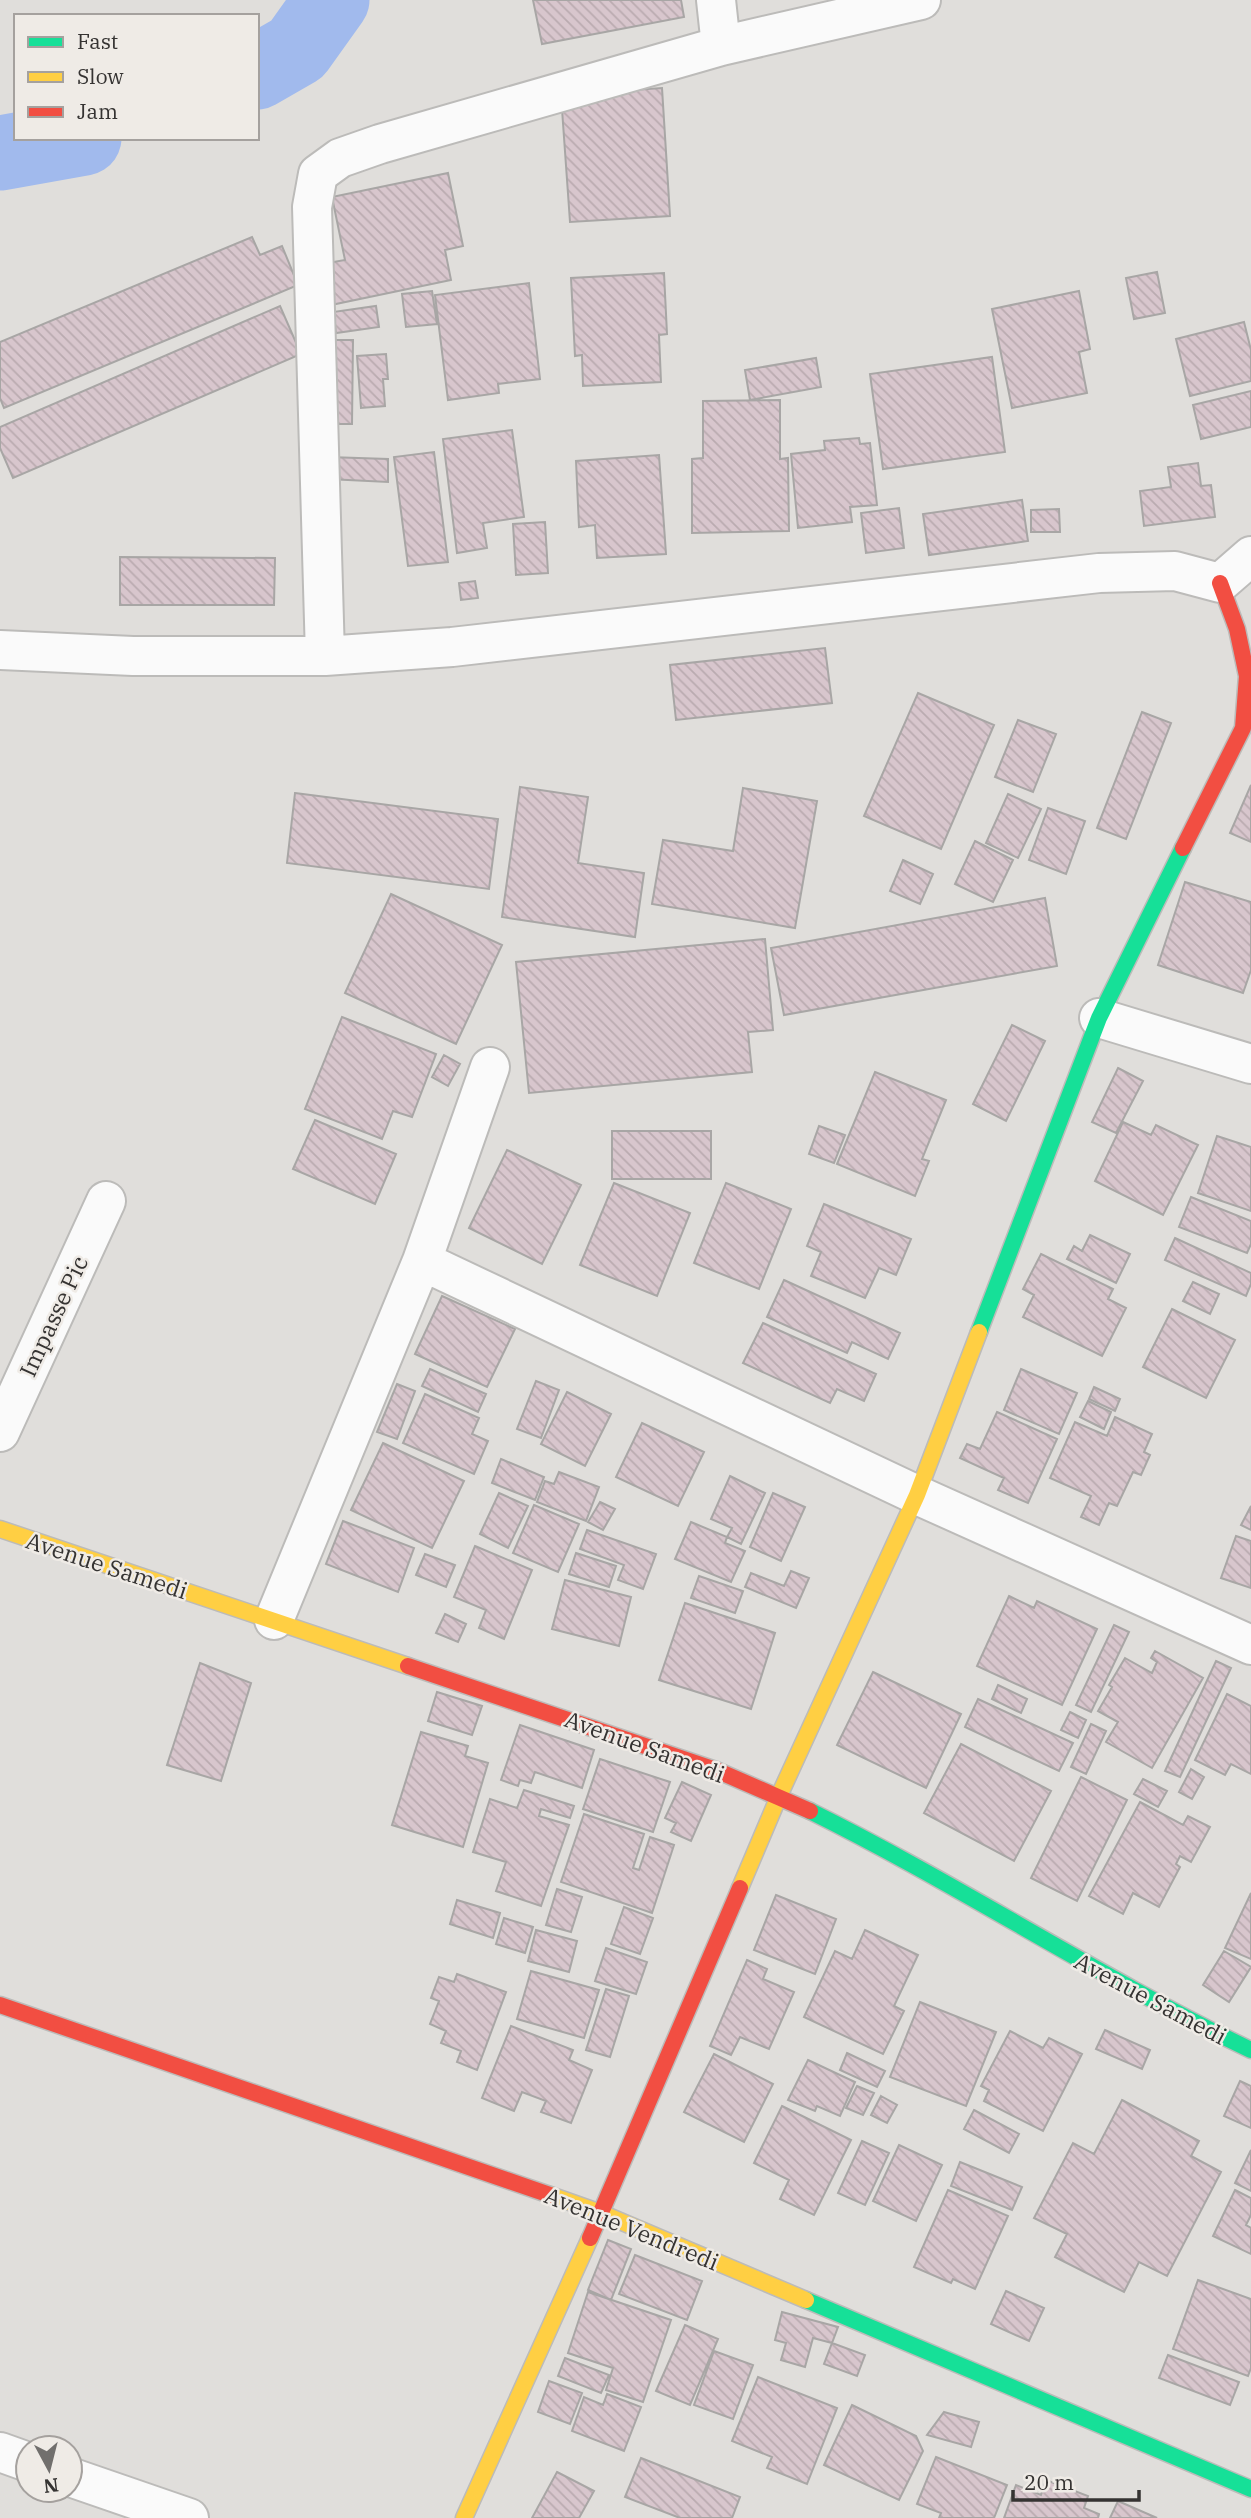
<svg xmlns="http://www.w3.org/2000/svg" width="1251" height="2518" viewBox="0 0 1251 2518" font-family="'IBM Plex Serif',serif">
  <defs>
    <pattern id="building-back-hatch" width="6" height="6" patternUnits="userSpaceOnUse" patternTransform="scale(1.75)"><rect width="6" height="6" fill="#d8c6cd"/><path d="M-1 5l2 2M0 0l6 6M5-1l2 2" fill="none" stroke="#baabb0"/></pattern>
  </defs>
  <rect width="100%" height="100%" fill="#e0dedb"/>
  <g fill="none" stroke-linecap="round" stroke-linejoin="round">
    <path stroke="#a1baed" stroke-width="75" d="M 257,72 L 297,49 L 332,0
      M 0,153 L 84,138"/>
  </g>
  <path fill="url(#building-back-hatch)" stroke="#a8a6a5" stroke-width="2" d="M 533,0 L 681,0 L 684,17 L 542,44 Z
    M 662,88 L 670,216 L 570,222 L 561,95 Z
    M 448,173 L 463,246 L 445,250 L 451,280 L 331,305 L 322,264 L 345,260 L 332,197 Z
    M 252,237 L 260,255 L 282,246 L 298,285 L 4,408 L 0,398 L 0,342 Z
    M 1157,272 L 1165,313 L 1134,319 L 1126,278 Z
    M 664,273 L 667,334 L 659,335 L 661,382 L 583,386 L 582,355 L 575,356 L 571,278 Z
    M 529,283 L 540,379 L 498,384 L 499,393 L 448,400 L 435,295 Z
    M 432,291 L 437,324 L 406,327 L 402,294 Z
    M 1079,291 L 1090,349 L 1079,352 L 1087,393 L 1012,408 L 992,309 Z
    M 280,306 L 301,354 L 13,478 L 0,448 L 0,427 Z
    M 376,306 L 379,327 L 336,333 L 333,312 Z
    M 1244,322 L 1251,350 L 1251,381 L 1190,396 L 1176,339 Z
    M 325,340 L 353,340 L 352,424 L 324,424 Z
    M 386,354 L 388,379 L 383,379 L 385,406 L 361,408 L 357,356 Z
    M 992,357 L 1005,452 L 883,469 L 870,374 Z
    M 816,358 L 821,387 L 750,400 L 745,370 Z
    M 1251,391 L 1251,427 L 1201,439 L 1193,405 Z
    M 780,400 L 780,459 L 788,458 L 789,531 L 692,533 L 692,459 L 703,458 L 703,401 Z
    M 512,430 L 524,517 L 483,523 L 487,548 L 457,553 L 443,439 Z
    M 859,438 L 860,444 L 870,443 L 877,505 L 850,507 L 852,522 L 798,528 L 791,454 L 825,450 L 824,441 Z
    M 434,452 L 448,562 L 408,566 L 394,457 Z
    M 659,455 L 666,554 L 597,558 L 595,525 L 579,527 L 576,461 Z
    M 328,457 L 388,459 L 388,482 L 328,479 Z
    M 1198,463 L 1201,486 L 1211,485 L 1215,517 L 1144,526 L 1140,491 L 1171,487 L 1168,467 Z
    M 1022,500 L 1028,541 L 929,555 L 923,514 Z
    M 899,508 L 904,548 L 866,553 L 861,513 Z
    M 1059,509 L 1060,532 L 1031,532 L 1031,510 Z
    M 545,522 L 548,573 L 516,575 L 513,524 Z
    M 120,557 L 275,558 L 274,605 L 120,605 Z
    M 475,581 L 478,598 L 461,600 L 459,583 Z
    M 825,648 L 832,703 L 676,720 L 670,665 Z
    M 918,693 L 994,725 L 941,849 L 864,816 Z
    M 1142,712 L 1171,723 L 1126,839 L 1097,828 Z
    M 1018,720 L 1056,734 L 1033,792 L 995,777 Z
    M 1251,785 L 1251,842 L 1230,833 Z
    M 520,787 L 588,797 L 578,863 L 644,873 L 635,937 L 502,917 Z
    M 743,788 L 817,801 L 795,928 L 652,904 L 663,840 L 733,851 Z
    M 295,793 L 498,819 L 489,889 L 287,863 Z
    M 1008,794 L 1041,809 L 1018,858 L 986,843 Z
    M 1048,808 L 1085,821 L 1066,874 L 1029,860 Z
    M 975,841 L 1013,860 L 993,902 L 955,884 Z
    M 903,860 L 933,874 L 920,904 L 890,891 Z
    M 1185,882 L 1251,902 L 1251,970 L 1243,993 L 1158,965 Z
    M 391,894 L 502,945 L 456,1044 L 345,993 Z
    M 1045,898 L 1057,966 L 784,1015 L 771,948 Z
    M 765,939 L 773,1030 L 748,1032 L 752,1072 L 529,1093 L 516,962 Z
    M 342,1017 L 436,1054 L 412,1117 L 393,1111 L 382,1139 L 305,1109 Z
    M 1012,1025 L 1045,1041 L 1006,1121 L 973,1104 Z
    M 444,1055 L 460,1064 L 448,1086 L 432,1077 Z
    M 1118,1068 L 1143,1081 L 1116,1133 L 1092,1122 Z
    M 875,1072 L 946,1100 L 922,1159 L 929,1161 L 915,1196 L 837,1164 Z
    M 315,1120 L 396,1154 L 375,1204 L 293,1169 Z
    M 1123,1122 L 1151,1135 L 1156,1125 L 1198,1145 L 1163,1215 L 1095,1181 Z
    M 819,1126 L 845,1135 L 834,1163 L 809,1154 Z
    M 612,1131 L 711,1131 L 711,1179 L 612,1179 Z
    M 1217,1136 L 1251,1147 L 1251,1211 L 1198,1193 Z
    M 507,1150 L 581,1185 L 542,1264 L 469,1228 Z
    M 614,1183 L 690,1213 L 657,1296 L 580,1265 Z
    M 726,1183 L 791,1209 L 759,1289 L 694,1263 Z
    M 1191,1197 L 1251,1221 L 1251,1244 L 1247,1253 L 1179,1227 Z
    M 824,1204 L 911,1239 L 896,1275 L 879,1268 L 865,1298 L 811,1276 L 821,1252 L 807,1246 Z
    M 1090,1235 L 1130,1254 L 1116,1283 L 1067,1259 L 1074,1246 L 1082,1251 Z
    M 1175,1238 L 1251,1273 L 1251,1284 L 1246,1296 L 1165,1260 Z
    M 1041,1254 L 1113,1289 L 1108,1299 L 1126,1308 L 1102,1356 L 1023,1317 L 1034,1295 L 1023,1289 Z
    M 784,1280 L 900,1333 L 888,1359 L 852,1342 L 847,1353 L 767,1317 Z
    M 1193,1282 L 1219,1294 L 1210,1314 L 1183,1301 Z
    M 442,1296 L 515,1329 L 487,1387 L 415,1354 Z
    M 1172,1309 L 1235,1340 L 1206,1398 L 1143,1367 Z
    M 763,1323 L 876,1374 L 864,1401 L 837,1389 L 830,1403 L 743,1363 Z
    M 430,1369 L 486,1394 L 478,1412 L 422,1386 Z
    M 1021,1369 L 1077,1393 L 1059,1434 L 1004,1410 Z
    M 536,1381 L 559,1390 L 541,1438 L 517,1429 Z
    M 397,1384 L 415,1391 L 397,1439 L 377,1432 Z
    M 1094,1387 L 1120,1399 L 1115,1411 L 1089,1399 Z
    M 567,1392 L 611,1414 L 585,1466 L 541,1444 Z
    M 425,1394 L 479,1418 L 472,1434 L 488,1441 L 474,1474 L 403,1443 Z
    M 1088,1401 L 1111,1412 L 1104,1429 L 1080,1417 Z
    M 997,1412 L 1057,1439 L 1028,1503 L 998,1490 L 1004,1478 L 960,1458 L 967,1444 L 980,1449 Z
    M 1115,1417 L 1152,1434 L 1144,1452 L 1150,1455 L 1141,1475 L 1133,1472 L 1117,1506 L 1109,1503 L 1099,1525 L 1081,1517 L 1091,1496 L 1050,1478 L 1075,1422 L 1107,1436 Z
    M 642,1423 L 704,1452 L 678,1506 L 616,1477 Z
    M 383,1443 L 464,1481 L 432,1548 L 351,1510 Z
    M 501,1459 L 544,1477 L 535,1500 L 492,1483 Z
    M 559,1472 L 599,1487 L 586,1521 L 537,1502 L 545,1481 L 554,1484 Z
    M 730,1476 L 765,1493 L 741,1544 L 727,1537 L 732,1528 L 711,1519 Z
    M 499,1493 L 528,1506 L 508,1548 L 480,1534 Z
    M 773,1493 L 805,1507 L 781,1561 L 750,1547 Z
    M 600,1502 L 615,1509 L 603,1530 L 588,1522 Z
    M 534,1505 L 579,1524 L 558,1572 L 513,1553 Z
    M 1251,1506 L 1251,1530 L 1241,1525 Z
    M 343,1521 L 414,1548 L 398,1592 L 326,1564 Z
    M 691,1522 L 727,1537 L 725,1543 L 745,1551 L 731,1582 L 675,1559 Z
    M 587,1530 L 656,1554 L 643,1589 L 618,1580 L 624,1565 L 580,1549 Z
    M 1236,1536 L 1251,1541 L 1251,1588 L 1221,1578 Z
    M 475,1546 L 532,1570 L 504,1639 L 479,1628 L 486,1610 L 454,1597 Z
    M 576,1553 L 616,1566 L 609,1587 L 569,1574 Z
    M 425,1554 L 455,1565 L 446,1587 L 416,1575 Z
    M 791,1571 L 809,1578 L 796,1608 L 745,1587 L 751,1573 L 784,1586 Z
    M 699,1576 L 743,1591 L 735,1613 L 691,1598 Z
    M 565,1580 L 631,1597 L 619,1646 L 552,1629 Z
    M 1009,1596 L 1034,1608 L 1037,1601 L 1097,1629 L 1062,1705 L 977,1666 Z
    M 685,1603 L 775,1633 L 751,1709 L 659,1680 Z
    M 445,1614 L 466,1624 L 458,1642 L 436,1633 Z
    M 1114,1625 L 1129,1632 L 1091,1712 L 1076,1705 Z
    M 1155,1651 L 1203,1678 L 1152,1768 L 1106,1742 L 1118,1722 L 1098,1711 L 1112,1687 L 1109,1685 L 1125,1658 L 1152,1673 L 1157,1662 L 1151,1658 Z
    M 1216,1661 L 1231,1668 L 1180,1777 L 1165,1771 Z
    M 200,1663 L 251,1683 L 221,1781 L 167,1765 Z
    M 873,1672 L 961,1714 L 926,1788 L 837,1745 Z
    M 998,1685 L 1027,1699 L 1021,1713 L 992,1699 Z
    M 437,1692 L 482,1706 L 472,1735 L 428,1721 Z
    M 1227,1694 L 1251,1706 L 1251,1774 L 1231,1764 L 1225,1775 L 1195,1760 Z
    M 978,1699 L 1073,1743 L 1059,1771 L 965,1727 Z
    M 1070,1712 L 1086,1720 L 1078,1738 L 1061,1730 Z
    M 1091,1724 L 1106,1731 L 1086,1774 L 1071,1767 Z
    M 520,1725 L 594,1750 L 582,1788 L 535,1772 L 531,1783 L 520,1780 L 518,1786 L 501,1780 Z
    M 421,1732 L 468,1746 L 465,1756 L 488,1763 L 463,1847 L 392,1825 Z
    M 961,1744 L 1051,1791 L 1014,1861 L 924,1813 Z
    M 600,1759 L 670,1782 L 653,1832 L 583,1809 Z
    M 1191,1769 L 1204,1777 L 1192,1799 L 1179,1792 Z
    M 1081,1777 L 1127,1800 L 1077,1901 L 1031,1878 Z
    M 1143,1779 L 1167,1791 L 1158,1807 L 1134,1794 Z
    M 682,1782 L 711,1795 L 691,1841 L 671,1832 L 676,1823 L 665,1818 Z
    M 524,1790 L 574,1806 L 570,1818 L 541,1809 L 539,1816 L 569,1825 L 541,1906 L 496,1891 L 506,1862 L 473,1852 L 490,1799 L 517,1808 Z
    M 1140,1802 L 1183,1825 L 1188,1816 L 1210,1827 L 1191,1862 L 1180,1856 L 1176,1864 L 1180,1867 L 1159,1907 L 1133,1893 L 1123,1914 L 1089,1896 Z
    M 584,1814 L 644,1834 L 633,1868 L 639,1870 L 650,1837 L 674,1845 L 652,1913 L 561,1882 Z
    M 557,1889 L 582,1897 L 571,1932 L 546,1925 Z
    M 1251,1893 L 1251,1959 L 1225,1948 Z
    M 776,1895 L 836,1919 L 815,1974 L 754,1950 Z
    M 457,1900 L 500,1913 L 493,1938 L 450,1924 Z
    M 624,1907 L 653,1918 L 640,1954 L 611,1944 Z
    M 504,1918 L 533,1927 L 525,1953 L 496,1944 Z
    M 536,1930 L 577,1941 L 569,1972 L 528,1961 Z
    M 865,1930 L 918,1955 L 894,2006 L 904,2011 L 883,2054 L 804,2017 L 835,1951 L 852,1959 Z
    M 606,1948 L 647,1962 L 636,1994 L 595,1981 Z
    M 1224,1951 L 1251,1967 L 1229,2002 L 1203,1985 Z
    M 747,1960 L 767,1969 L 763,1979 L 794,1992 L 769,2049 L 740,2037 L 731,2055 L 710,2046 Z
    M 531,1971 L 599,1990 L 584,2038 L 517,2019 Z
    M 457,1974 L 506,1992 L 477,2070 L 457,2062 L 461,2051 L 441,2043 L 446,2031 L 430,2024 L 439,2001 L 431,1998 L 439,1977 L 454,1982 Z
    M 606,1989 L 629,1996 L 610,2057 L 586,2050 Z
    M 920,2002 L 996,2032 L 966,2106 L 890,2077 Z
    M 511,2026 L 573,2050 L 569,2060 L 592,2070 L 571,2123 L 541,2112 L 546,2101 L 522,2092 L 514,2111 L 482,2098 Z
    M 1105,2030 L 1150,2050 L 1142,2069 L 1096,2049 Z
    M 1010,2031 L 1043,2048 L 1049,2038 L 1082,2054 L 1043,2131 L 984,2101 L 989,2090 L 981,2086 Z
    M 847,2053 L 885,2071 L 877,2087 L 840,2070 Z
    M 714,2054 L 773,2084 L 744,2142 L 684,2112 Z
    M 808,2060 L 855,2082 L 840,2116 L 817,2106 L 815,2111 L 788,2100 Z
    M 1240,2081 L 1251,2086 L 1251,2128 L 1224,2116 Z
    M 857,2086 L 874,2093 L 863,2115 L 846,2108 Z
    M 881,2096 L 897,2105 L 887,2123 L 871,2115 Z
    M 1122,2100 L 1199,2141 L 1191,2156 L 1221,2172 L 1167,2276 L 1139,2262 L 1124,2292 L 1055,2257 L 1067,2234 L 1034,2218 L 1073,2143 L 1094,2154 Z
    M 782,2106 L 851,2140 L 814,2215 L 780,2199 L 789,2180 L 754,2163 Z
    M 974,2110 L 1019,2134 L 1009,2153 L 964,2129 Z
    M 862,2141 L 889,2153 L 865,2205 L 838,2193 Z
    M 899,2145 L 942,2165 L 916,2221 L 873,2201 Z
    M 1251,2150 L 1251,2191 L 1235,2183 Z
    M 960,2162 L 1022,2187 L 1012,2210 L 951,2186 Z
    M 948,2190 L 1008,2216 L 975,2289 L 953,2279 L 951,2283 L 914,2267 Z
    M 1235,2190 L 1251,2198 L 1251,2215 L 1246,2225 L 1251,2228 L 1251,2254 L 1213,2236 Z
    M 608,2240 L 631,2249 L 611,2300 L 588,2290 Z
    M 635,2255 L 702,2281 L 687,2320 L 619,2294 Z
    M 1198,2280 L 1251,2299 L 1251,2368 L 1248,2376 L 1173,2349 Z
    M 1006,2291 L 1044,2308 L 1029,2341 L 991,2324 Z
    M 588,2292 L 671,2320 L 643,2402 L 606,2390 L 613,2368 L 568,2353 Z
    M 782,2312 L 838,2327 L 832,2343 L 813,2338 L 805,2367 L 781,2360 L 786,2343 L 775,2340 Z
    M 685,2325 L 718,2339 L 690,2405 L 656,2391 Z
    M 832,2343 L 865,2355 L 857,2376 L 824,2364 Z
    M 714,2351 L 753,2365 L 733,2419 L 694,2405 Z
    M 1168,2355 L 1239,2382 L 1230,2405 L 1159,2378 Z
    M 565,2358 L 609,2375 L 601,2393 L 558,2376 Z
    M 758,2377 L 837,2408 L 807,2484 L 767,2468 L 772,2457 L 732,2441 Z
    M 549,2381 L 582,2393 L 570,2424 L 538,2412 Z
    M 607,2394 L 641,2407 L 624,2451 L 572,2431 L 584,2397 L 603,2405 Z
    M 852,2405 L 916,2436 L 923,2451 L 899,2500 L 824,2465 Z
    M 944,2412 L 979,2422 L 971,2447 L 927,2435 Z
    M 936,2457 L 1007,2485 L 994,2518 L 939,2518 L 941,2513 L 917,2504 Z
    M 641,2458 L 740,2497 L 732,2518 L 680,2518 L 625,2497 Z
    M 557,2472 L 594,2491 L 579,2518 L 532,2518 Z
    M 1046,2480 L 1088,2496 L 1084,2508 L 1099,2514 L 1098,2518 L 1004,2518 L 1016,2485 L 1041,2495 Z
    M 1118,2501 L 1157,2518 L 1110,2518 Z"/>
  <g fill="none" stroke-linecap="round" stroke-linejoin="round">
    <g stroke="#bcbbb9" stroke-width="42">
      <path id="street" d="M 716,0 L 721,46
        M 0,650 L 133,656 L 325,656 L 452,647 L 1099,573 L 1175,571 L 1220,583 L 1251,556
        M 325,656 L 312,207 L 318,174 L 340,158 L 380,144 L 721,46 L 921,0
        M 1099,1018 L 1251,1064
        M 422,1261 L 917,1495 L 1251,1645
        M 0,1432 L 106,1201
        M 274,1620 L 422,1261 L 490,1067
        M 0,2452 L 28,2462
        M 70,2477 L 189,2518"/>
    </g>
    <g stroke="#bcbbb9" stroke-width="19">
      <path id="fast" d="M 979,1332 L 1099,1018 L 1183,848
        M 810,1811 C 960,1885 1100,1978 1251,2050
        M 806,2300 L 1251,2489"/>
    </g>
    <g stroke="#bcbbb9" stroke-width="19">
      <path id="slow" d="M 0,1529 L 408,1666
        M 740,1888 L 779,1796 L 917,1495 L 979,1332
        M 550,2195 L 601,2213 L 806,2300
        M 464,2518 L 590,2238"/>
    </g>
    <g stroke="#bcbbb9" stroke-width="19">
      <path id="jam" d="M 1183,848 L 1243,728 L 1247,676 L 1237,629 L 1220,583
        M 408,1666 L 716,1770 L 810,1811
        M 0,2005 L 550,2195
        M 590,2238 L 740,1888"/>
    </g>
    <use href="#street" stroke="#fafafa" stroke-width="38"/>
    <use href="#fast" stroke="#16e098" stroke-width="16"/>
    <use href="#slow" stroke="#ffcf43" stroke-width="16"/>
    <use href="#jam" stroke="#f24e42" stroke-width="16"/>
  </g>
  <g text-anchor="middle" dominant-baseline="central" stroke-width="5" stroke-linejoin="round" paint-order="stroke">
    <g font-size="23" fill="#353332" stroke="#efebe6">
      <text transform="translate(53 1316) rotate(-65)">Impasse Pic</text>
      <text transform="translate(107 1565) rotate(18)">Avenue Samedi</text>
      <text transform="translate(645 1746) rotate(20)">Avenue Samedi</text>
      <text transform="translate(1151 1998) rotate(28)">Avenue Samedi</text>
      <text transform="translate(632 2228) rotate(22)">Avenue Vendredi</text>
    </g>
  </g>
  <rect x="14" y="14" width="245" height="126" fill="#efebe6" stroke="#a5a19e" stroke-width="2"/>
  <rect x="28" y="37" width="35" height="10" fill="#16e098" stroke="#a5a19e" stroke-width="2"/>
  <text x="77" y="49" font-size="21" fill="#353332">Fast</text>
  <rect x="28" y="72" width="35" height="10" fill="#ffcf43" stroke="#a5a19e" stroke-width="2"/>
  <text x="77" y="84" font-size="21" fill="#353332">Slow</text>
  <rect x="28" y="107" width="35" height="10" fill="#f24e42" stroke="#a5a19e" stroke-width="2"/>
  <text x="77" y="119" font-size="21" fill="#353332">Jam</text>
  <g transform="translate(49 2469) rotate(173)"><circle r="33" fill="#efebe6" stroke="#a5a19e" stroke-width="2"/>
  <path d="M0-5L12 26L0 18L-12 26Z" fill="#716f6d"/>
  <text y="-10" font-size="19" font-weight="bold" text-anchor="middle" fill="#353332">N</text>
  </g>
  <path d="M1013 2490v10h126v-10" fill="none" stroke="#353332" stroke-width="3.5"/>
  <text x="1024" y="2490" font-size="21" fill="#353332" stroke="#efebe6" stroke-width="5" paint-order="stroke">20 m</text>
</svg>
